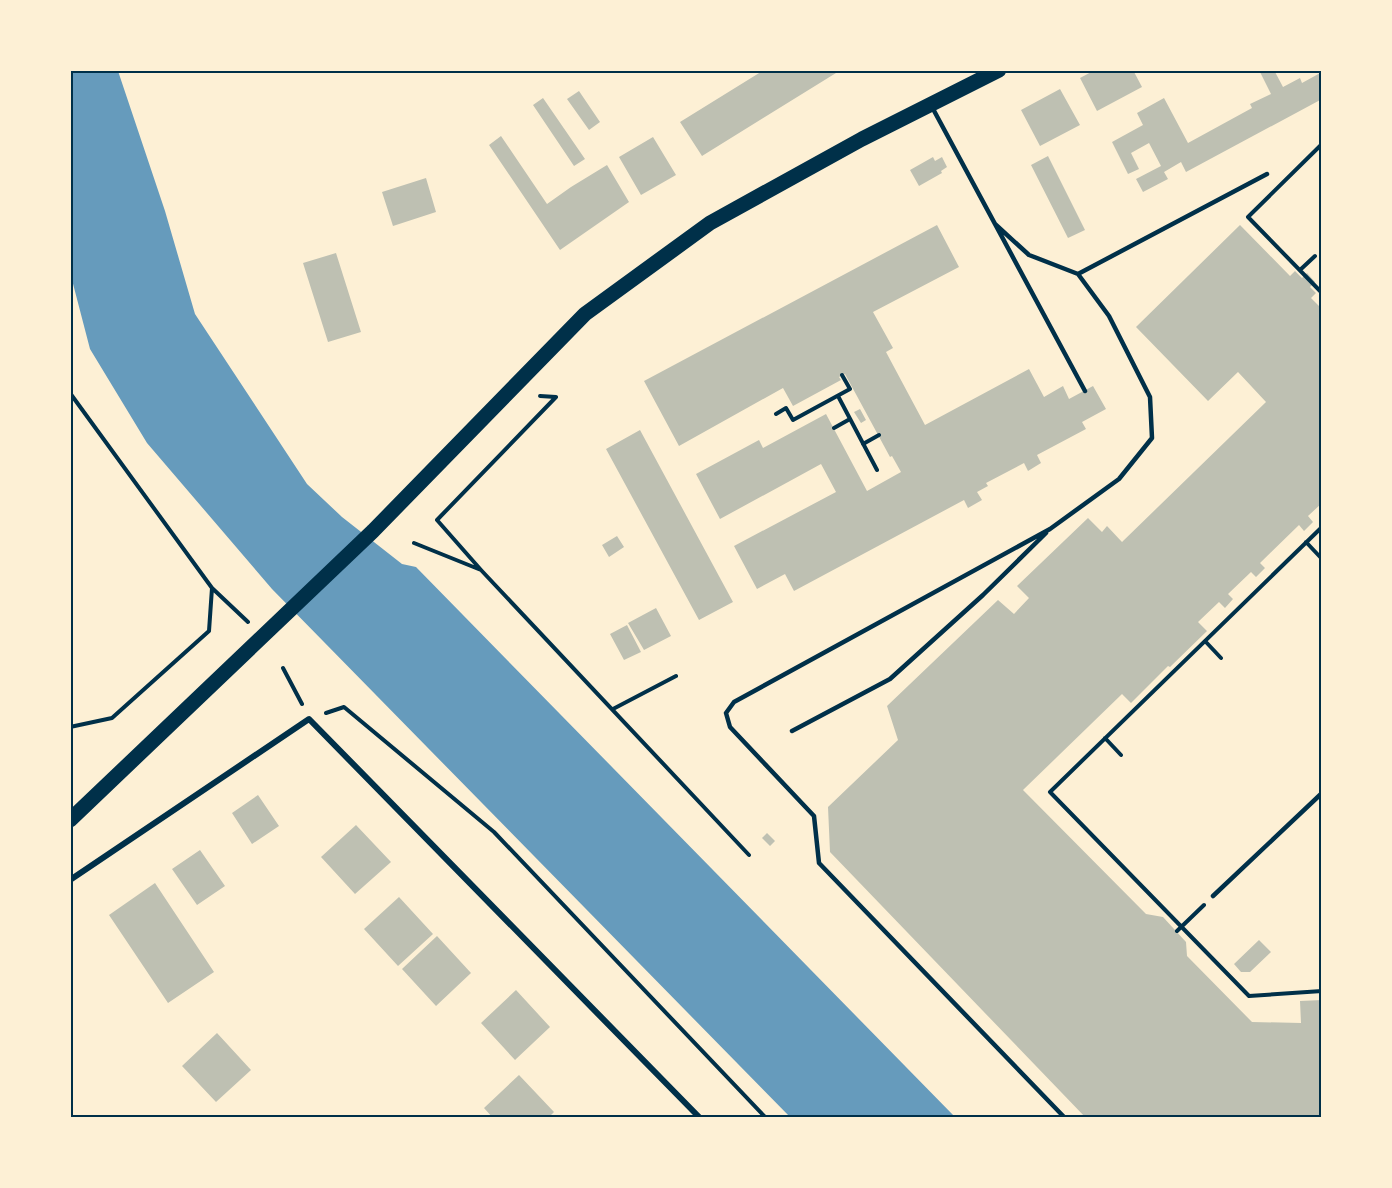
<svg xmlns="http://www.w3.org/2000/svg" width="1392" height="1188" viewBox="0 0 1392 1188" font-family="'PT Sans Narrow',sans-serif">
  <rect width="100%" height="100%" fill="#fdf0d5"/>
  <path fill="#669bbc" d="M 70,71 L 118,71 L 165,211 L 195,314 L 307,484 L 342,517 L 402,564 L 416,567 L 955,1117 L 790,1117 L 272,589 L 147,443 L 90,349 L 71,276 Z"/>
  <path fill="#bec0b2" d="M 764,70 L 834,70 L 836,73 L 702,156 L 680,122 Z
    M 1095,70 L 1133,70 L 1142,87 L 1097,111 L 1080,78 Z
    M 1259,70 L 1274,70 L 1283,87 L 1300,78 L 1302,83 L 1322,72 L 1322,99 L 1186,172 L 1181,162 L 1164,172 L 1168,179 L 1143,192 L 1136,179 L 1161,166 L 1149,143 L 1131,153 L 1139,169 L 1128,174 L 1112,142 L 1143,125 L 1137,113 L 1164,98 L 1188,143 L 1252,108 L 1250,104 L 1271,94 Z
    M 1060,89 L 1080,125 L 1040,146 L 1021,110 Z
    M 579,91 L 600,122 L 589,130 L 567,99 Z
    M 543,98 L 585,159 L 574,166 L 533,105 Z
    M 501,136 L 547,204 L 571,187 L 607,165 L 629,202 L 560,250 L 489,145 Z
    M 653,137 L 676,175 L 641,195 L 619,157 Z
    M 1048,156 L 1085,230 L 1068,238 L 1031,165 Z
    M 933,157 L 935,161 L 942,157 L 947,167 L 941,171 L 942,173 L 919,186 L 910,170 Z
    M 426,178 L 436,212 L 393,226 L 382,192 Z
    M 937,225 L 959,267 L 873,312 L 893,348 L 886,352 L 925,425 L 1029,369 L 1044,397 L 1063,386 L 1069,399 L 1093,386 L 1106,409 L 1082,422 L 1086,429 L 1037,455 L 1041,463 L 1028,471 L 1024,463 L 986,483 L 988,486 L 977,492 L 982,500 L 968,508 L 964,500 L 794,591 L 785,574 L 757,589 L 734,546 L 836,492 L 821,464 L 720,519 L 696,474 L 759,440 L 763,448 L 826,414 L 867,491 L 901,472 L 892,456 L 890,457 L 845,374 L 839,377 L 841,380 L 793,406 L 783,388 L 679,446 L 644,381 Z
    M 1240,225 L 1290,276 L 1295,271 L 1302,278 L 1307,273 L 1315,282 L 1310,287 L 1316,293 L 1311,298 L 1322,309 L 1322,503 L 1308,516 L 1313,522 L 1304,531 L 1299,525 L 1260,563 L 1265,568 L 1256,577 L 1251,572 L 1228,594 L 1233,599 L 1225,608 L 1219,602 L 1198,622 L 1207,631 L 1170,667 L 1168,666 L 1131,703 L 1122,694 L 1023,790 L 1146,914 L 1163,917 L 1186,942 L 1187,956 L 1252,1022 L 1301,1023 L 1300,1001 L 1322,1000 L 1322,1118 L 1086,1118 L 830,852 L 828,807 L 898,740 L 887,706 L 998,600 L 1014,614 L 1029,598 L 1017,586 L 1088,518 L 1102,532 L 1107,526 L 1122,542 L 1266,402 L 1238,372 L 1208,401 L 1136,327 Z
    M 336,253 L 361,332 L 328,342 L 303,263 Z
    M 860,409 L 866,420 L 861,423 L 854,412 Z
    M 640,430 L 733,602 L 699,620 L 606,449 Z
    M 617,536 L 624,547 L 609,557 L 602,545 Z
    M 656,608 L 671,636 L 644,650 L 628,623 Z
    M 627,625 L 641,652 L 624,660 L 610,634 Z
    M 258,795 L 279,826 L 252,844 L 232,813 Z
    M 356,825 L 391,862 L 355,894 L 321,857 Z
    M 767,833 L 775,841 L 770,846 L 762,838 Z
    M 200,850 L 225,886 L 197,905 L 172,869 Z
    M 155,883 L 214,972 L 168,1003 L 109,915 Z
    M 399,897 L 433,934 L 398,966 L 364,929 Z
    M 437,936 L 471,973 L 436,1006 L 402,969 Z
    M 1259,940 L 1271,952 L 1250,972 L 1241,972 L 1234,964 Z
    M 516,990 L 550,1027 L 515,1060 L 481,1023 Z
    M 217,1033 L 251,1070 L 216,1102 L 182,1066 Z
    M 519,1075 L 554,1112 L 548,1118 L 493,1118 L 484,1108 Z"/>
  <g fill="none" stroke-linecap="round" stroke-linejoin="round">
    <path stroke="#003049" stroke-width="4" d="M 1322,144 L 1248,217 L 1322,293
      M 1300,270 L 1315,256
      M 70,393 L 212,588 L 209,631 L 112,718 L 70,727
      M 838,396 L 877,470
      M 776,414 L 786,408 L 793,420 L 850,389 L 842,375
      M 834,428 L 850,419
      M 863,444 L 879,435
      M 1322,527 L 1050,792 L 1249,996 L 1322,991
      M 1306,542 L 1322,559
      M 414,543 L 481,570 L 749,855
      M 481,570 L 437,520 L 556,397 L 540,396
      M 212,588 L 248,622
      M 1205,641 L 1221,658
      M 283,668 L 302,704
      M 613,709 L 676,676
      M 326,713 L 344,707 L 494,832 L 766,1118
      M 1105,738 L 1121,755
      M 1177,931 L 1204,905
      M 1321,1000 L 1321,991"/>
    <path stroke="#003049" stroke-width="4.5" d="M 932,107 L 1085,391
      M 995,224 L 1029,255 L 1078,274 L 1109,316 L 1150,397 L 1152,438 L 1119,479 L 1050,529 L 734,702 L 726,713 L 730,727 L 814,816 L 819,863 L 1065,1118
      M 1078,274 L 1267,174
      M 792,731 L 890,679 L 983,595 L 1046,533
      M 1213,896 L 1322,793"/>
    <path stroke="#003049" stroke-width="6" d="M 70,880 L 309,719 L 700,1118"/>
    <path stroke="#003049" stroke-width="15" d="M 70,820 L 373,531 L 585,314 L 710,223 L 862,139 L 999,70"/>
  </g>
  <rect width="1392" height="1188" fill="none" stroke="#fdf0d5" stroke-width="144"/>
  <rect x="72" y="72" width="1248" height="1044" fill="none" stroke="#003049" stroke-width="2"/>
</svg>
